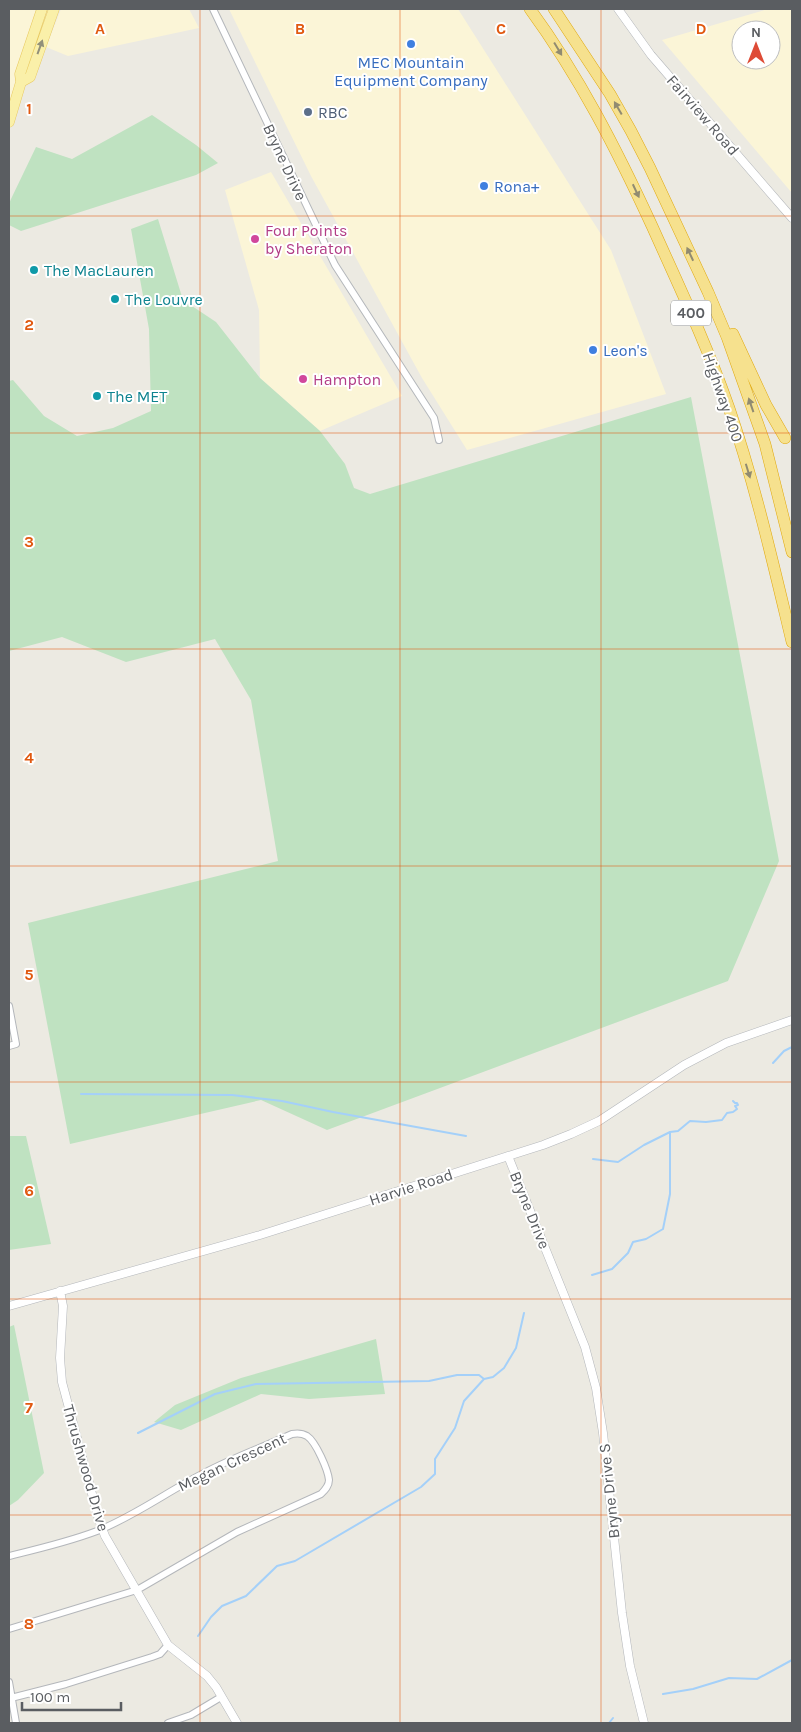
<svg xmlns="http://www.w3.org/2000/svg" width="801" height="1732" viewBox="0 0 801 1732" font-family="Karla,sans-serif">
  <rect width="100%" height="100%" fill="#eceae2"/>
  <path fill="#fbf5d7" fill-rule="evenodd" d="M 9,9 L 47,9 L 9,122 Z
    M 61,9 L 189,9 L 199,28 L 68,56 L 46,47 Z
    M 229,9 L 458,9 L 611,250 L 666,394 L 467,450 L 422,378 L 311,176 Z
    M 768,9 L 792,9 L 792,193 L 662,40 ZM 741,30 L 771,30 L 771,60 L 741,60 Z
    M 271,172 L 402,396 L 320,431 L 260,378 L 259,310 L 225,190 Z"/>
  <path fill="#bfe2c1" d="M 152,115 L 196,145 L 218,163 L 196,175 L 21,231 L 9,225 L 9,204 L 11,199 L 36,147 L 72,159 Z
    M 158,219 L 183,300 L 216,322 L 260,378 L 320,431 L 345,464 L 354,488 L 370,494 L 691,397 L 779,861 L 728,981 L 327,1130 L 261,1100 L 70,1144 L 28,923 L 278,861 L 251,700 L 215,639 L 126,662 L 62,637 L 9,651 L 9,381 L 13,380 L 44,416 L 77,436 L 113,428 L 151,411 L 149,329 L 131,229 Z
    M 9,1136 L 26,1136 L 51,1244 L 9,1250 Z
    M 14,1325 L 44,1473 L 18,1500 L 9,1506 L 9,1327 Z
    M 376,1339 L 385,1394 L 309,1399 L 261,1394 L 181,1430 L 154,1422 L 175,1405 L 241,1378 Z"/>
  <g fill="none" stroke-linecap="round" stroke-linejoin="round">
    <path stroke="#a4d0f9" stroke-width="2" d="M 773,1063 L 784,1051 L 792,1047
      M 81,1094 L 232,1095 L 282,1101 L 333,1112 L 466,1136
      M 593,1159 L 618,1162 L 644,1145 L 670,1132 L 678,1131 L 690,1121 L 706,1122 L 722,1120 L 727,1113 L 733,1112 L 737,1109 L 735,1106 L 738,1105 L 737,1103 L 735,1103 L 733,1101
      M 592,1275 L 612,1269 L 628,1253 L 633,1242 L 646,1239 L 663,1229 L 670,1194 L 670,1132
      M 138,1433 L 215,1394 L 256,1384 L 429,1381 L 457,1375 L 479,1375 L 484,1379
      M 198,1636 L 211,1617 L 222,1606 L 246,1596 L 277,1566 L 295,1561 L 421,1487 L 435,1474 L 435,1459 L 455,1428 L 464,1401 L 484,1379 L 493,1377 L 504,1368 L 516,1348 L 524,1313
      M 663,1694 L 693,1689 L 729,1678 L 757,1679 L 792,1660
      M 609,1723 L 613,1718"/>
    <g stroke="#b4b7bb" stroke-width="8">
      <path id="minor" d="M 213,9 L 335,265 L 434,418 L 439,440
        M 9,1006 L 16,1044 L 9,1046
        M 9,1556 C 38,1549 68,1542 97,1531 C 135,1516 168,1491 204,1473 C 232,1458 263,1447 292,1434 C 297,1433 302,1433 307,1436 C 316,1442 328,1470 329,1480 C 329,1486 325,1490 321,1494 L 237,1532 L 137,1590 L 9,1629
        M 9,1682 L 16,1723
        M 11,1698 L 66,1684 L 152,1657 L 160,1654 L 168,1645
        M 168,1723 L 191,1715 L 221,1697"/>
    </g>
    <g stroke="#b4b7bb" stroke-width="9">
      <path id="tertiary" d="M 618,9 L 651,55 L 792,218
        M 508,1156 L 585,1347 L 596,1388 L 603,1433 L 622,1613 L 630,1666 L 644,1723
        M 60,1291 L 63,1306 L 60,1358 L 62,1382 L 99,1520 L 105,1536 L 168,1645 L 207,1676 L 216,1687 L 237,1723
        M 9,1306 L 260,1235 L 543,1145 L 571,1134 L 599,1121 L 684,1065 L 726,1043 L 792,1020"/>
    </g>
    <g stroke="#e8c85e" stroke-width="11">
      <path id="primary" d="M 21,82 L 30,77 L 54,9
        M 9,122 L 21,82 L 20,74 L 42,9"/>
    </g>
    <g stroke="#e0a80e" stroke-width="12">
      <path id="motorway" d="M 530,9 C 579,76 617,150 652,226 C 679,286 707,345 729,408 C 755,484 773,563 792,642
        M 554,9 L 610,94 L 631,131 L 650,168 L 708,292 L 727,337 L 765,444 L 792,552
        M 733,334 L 766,405 L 785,438"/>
    </g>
    <use href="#minor" stroke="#fff" stroke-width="6"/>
    <use href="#tertiary" stroke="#fff" stroke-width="8"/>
    <use href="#primary" stroke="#faf0a9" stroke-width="10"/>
    <use href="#motorway" stroke="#f6e18e" stroke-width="11"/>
  </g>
  <defs><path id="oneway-solid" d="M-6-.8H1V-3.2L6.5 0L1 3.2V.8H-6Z" transform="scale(1.25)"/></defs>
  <use fill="#92907a" href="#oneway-solid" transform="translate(40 47) rotate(-70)"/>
  <g fill="#918b71">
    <use href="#oneway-solid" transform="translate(558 49) rotate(59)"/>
    <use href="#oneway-solid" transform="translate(618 108) rotate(-120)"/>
    <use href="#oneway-solid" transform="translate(636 191) rotate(65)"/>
    <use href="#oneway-solid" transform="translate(690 254) rotate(-115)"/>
    <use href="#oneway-solid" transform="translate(751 405) rotate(-109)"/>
    <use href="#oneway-solid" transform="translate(748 471) rotate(73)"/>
  </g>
  <path fill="none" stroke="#e15910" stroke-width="1" stroke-opacity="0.55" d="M 200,9 L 200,1723M 400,9 L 400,1723M 601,9 L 601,1723M 9,216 L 792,216M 9,433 L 792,433M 9,649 L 792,649M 9,866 L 792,866M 9,1082 L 792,1082M 9,1299 L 792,1299M 9,1515 L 792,1515"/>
  <g fill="#3f7fe0" stroke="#fff" stroke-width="2">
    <circle cx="411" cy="44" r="5"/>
    <circle cx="484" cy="186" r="5"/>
    <circle cx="593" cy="350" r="5"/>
  </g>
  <circle fill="#5c6f8a" stroke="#fff" stroke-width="2" cx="308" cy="112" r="5"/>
  <g fill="#d1479c" stroke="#fff" stroke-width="2">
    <circle cx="255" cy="239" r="5"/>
    <circle cx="303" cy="379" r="5"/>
  </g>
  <g fill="#0f9aa8" stroke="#fff" stroke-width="2">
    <circle cx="34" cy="270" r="5"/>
    <circle cx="115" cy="299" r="5"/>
    <circle cx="97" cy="396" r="5"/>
  </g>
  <g text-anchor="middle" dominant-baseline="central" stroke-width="4" stroke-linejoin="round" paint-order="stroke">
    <rect fill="#fff" stroke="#8c8e90" stroke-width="1" x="671" y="300.5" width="40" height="25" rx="4"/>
    <g font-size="15" font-weight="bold" fill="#5a5d61">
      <text x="691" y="313">400</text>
    </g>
    <g font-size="16" fill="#366cbe" stroke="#fff" text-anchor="start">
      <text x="411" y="62" text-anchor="middle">MEC Mountain<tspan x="411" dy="18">Equipment Company</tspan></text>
      <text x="494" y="186">Rona+</text>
      <text x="603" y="350">Leon's</text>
    </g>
    <g font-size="16" fill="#4e5e75" stroke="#fff" text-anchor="start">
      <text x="318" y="112">RBC</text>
    </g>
    <g font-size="16" fill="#5a5d61" stroke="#fff">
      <text transform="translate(703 115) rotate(49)">Fairview Road</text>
      <text transform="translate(285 162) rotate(65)">Bryne Drive</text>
      <text transform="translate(723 397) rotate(71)">Highway 400</text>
      <text transform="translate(411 1187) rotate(-18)">Harvie Road</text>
      <text transform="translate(530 1210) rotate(68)">Bryne Drive</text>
      <text transform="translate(232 1462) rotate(-25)">Megan Crescent</text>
      <text transform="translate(86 1468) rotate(74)">Thrushwood Drive</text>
      <text transform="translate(609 1491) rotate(-96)">Bryne Drive S</text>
    </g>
    <g font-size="16" fill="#b23c85" stroke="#fff" text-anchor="start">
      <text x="265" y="230">Four Points<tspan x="265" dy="18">by Sheraton</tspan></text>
      <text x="313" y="379">Hampton</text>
    </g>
    <g font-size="16" fill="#0d838f" stroke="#fff" text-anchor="start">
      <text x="44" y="270">The MacLauren</text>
      <text x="125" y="299">The Louvre</text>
      <text x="107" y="396">The MET</text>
    </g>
  </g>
  <g font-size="16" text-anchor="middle" font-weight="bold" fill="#e15910" stroke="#fff" stroke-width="4" stroke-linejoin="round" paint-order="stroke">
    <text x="100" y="34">A</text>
    <text x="300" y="34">B</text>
    <text x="501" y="34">C</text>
    <text x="701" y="34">D</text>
    <text x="29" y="114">1</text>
    <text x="29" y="330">2</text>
    <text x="29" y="547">3</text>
    <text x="29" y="763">4</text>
    <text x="29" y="980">5</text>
    <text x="29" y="1196">6</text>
    <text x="29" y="1413">7</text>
    <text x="29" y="1629">8</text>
  </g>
  <rect width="801" height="1732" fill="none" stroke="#5a5d61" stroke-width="20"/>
  <g transform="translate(756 45)"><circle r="24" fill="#ffffff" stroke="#bdbec0"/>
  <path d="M0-4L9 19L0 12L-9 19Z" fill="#de4b36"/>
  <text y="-8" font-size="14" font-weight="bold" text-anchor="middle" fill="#5a5d61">N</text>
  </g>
  <path d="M22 1702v8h99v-8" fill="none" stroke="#5a5d61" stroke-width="2.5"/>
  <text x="30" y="1702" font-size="15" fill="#5a5d61" stroke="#ffffff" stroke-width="4" paint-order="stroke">100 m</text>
</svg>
